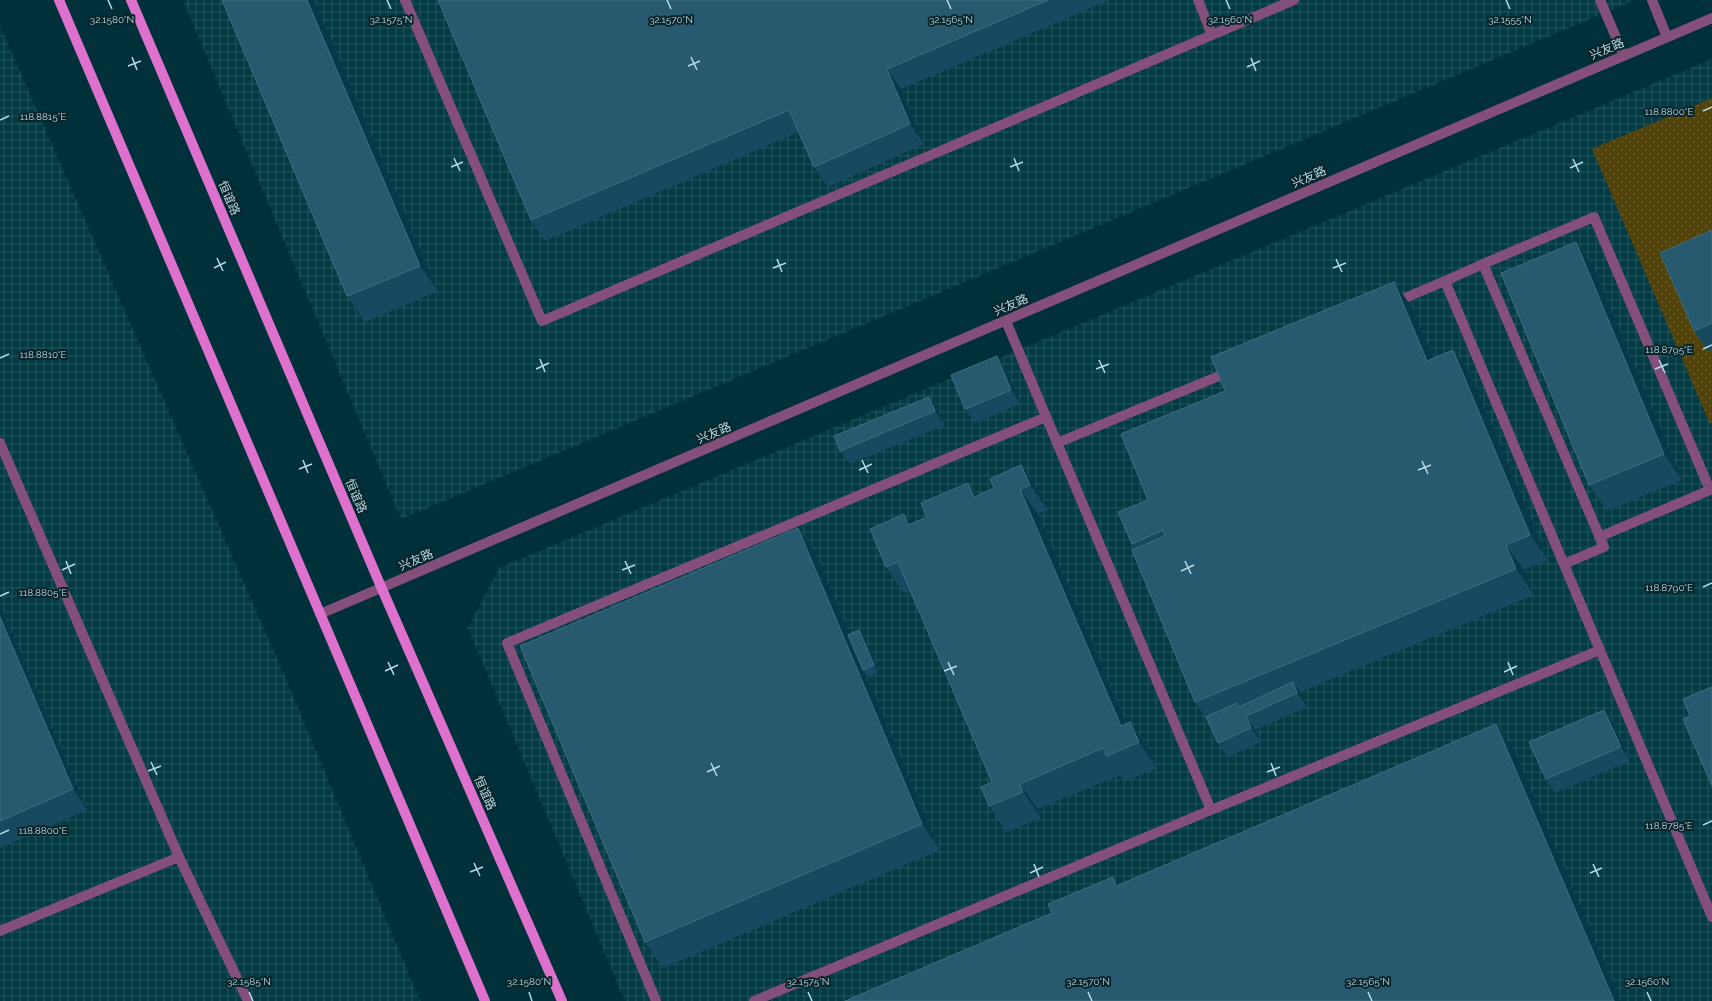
<svg xmlns="http://www.w3.org/2000/svg" width="1712" height="1001" viewBox="0 0 1712 1001" font-family="Raleway,'Noto Sans SC',sans-serif">
  <defs>
    <pattern id="industrial-grid" width="8" height="8" patternUnits="userSpaceOnUse"><rect width="8" height="8" fill="#023b44"/><path d="M0 4h8M4 0v8" fill="none" stroke="#25575f"/></pattern>
    <pattern id="grass-dots" width="8" height="8" patternUnits="userSpaceOnUse"><rect width="8" height="8" fill="#52430a"/><path d="M2 2h.1M6 6h.1" fill="none" stroke="#695e2e" stroke-width="1.8" stroke-linecap="round"/></pattern>
  </defs>
  <rect width="100%" height="100%" fill="#003039"/>
  <path fill="url(#industrial-grid)" d="M 183,0 L 1635,0 L 401,519 Z
    M 0,26 L 288,684 L 420,1001 L 0,1001 Z
    M 1712,59 L 1712,1001 L 625,1001 L 468,628 L 499,568 Z"/>
  <path fill="url(#grass-dots)" d="M 1712,98 L 1712,423 L 1710,424 L 1592,149 Z"/>
  <g fill="none" stroke-linecap="round" stroke-linejoin="round">
    <path stroke="#84507b" stroke-width="10" d="M 405,0 L 542,321 L 1294,0
      M 1198,0 L 1212,35
      M 1600,0 L 1624,56
      M 1652,0 L 1667,37
      M 1483,264 L 1594,217 L 1710,490 L 1599,537
      M 1445,281 L 1483,264 L 1604,547 L 1564,564
      M 1393,303 L 1445,281 L 1712,917
      M 0,443 L 179,857 L 248,1001
      M 1057,443 L 1231,371
      M 320,614 L 1712,18
      M 1211,810 L 1600,650
      M 0,931 L 179,857
      M 656,1001 L 507,643 L 1046,417
      M 754,1001 L 1211,810 L 1006,321"/>
    <path stroke="#dd71cd" stroke-width="10" d="M 59,0 L 485,1001
      M 131,0 L 382,589 L 562,1001"/>
  </g>
  <path fill="#174a61" d="M 314,0 L 438,291 L 365,322 L 347,296 Z
    M 438,0 L 1110,0 L 901,89 L 924,144 L 828,187 L 814,167 L 799,132 L 545,241 L 531,220 Z
    M 1712,230 L 1712,350 L 1708,351 L 1694,331 Z
    M 1594,268 L 1682,480 L 1607,511 L 1589,485 Z
    M 1412,307 L 1433,358 L 1471,375 L 1548,560 L 1524,570 L 1534,595 L 1300,692 L 1303,696 L 1307,707 L 1255,730 L 1261,742 L 1228,757 L 1218,743 L 1206,718 L 1195,702 L 1135,548 L 1132,544 L 1148,500 L 1225,391 Z
    M 997,356 L 1006,370 L 1021,404 L 975,423 L 965,409 Z
    M 929,397 L 939,411 L 945,425 L 850,464 L 840,451 Z
    M 1021,465 L 1039,491 L 1048,510 L 1038,514 L 1127,724 L 1130,722 L 1148,748 L 1157,768 L 1125,782 L 1120,775 L 1038,809 L 1041,818 L 1007,832 L 989,806 L 992,782 L 910,591 L 904,593 L 886,567 L 904,514 L 911,524 L 994,488 Z
    M 816,554 L 849,634 L 859,630 L 864,637 L 879,672 L 868,677 L 867,677 L 940,850 L 663,968 L 645,942 Z
    M 0,604 L 87,810 L 0,848 Z
    M 1614,724 L 1630,761 L 1555,793 L 1546,779 Z"/>
  <path fill="#07394b" d="M 307,0 L 314,0 L 438,291 L 420,266 Z
    M 887,69 L 901,89 L 924,144 L 910,124 Z
    M 1576,242 L 1594,268 L 1682,480 L 1664,454 Z
    M 1394,282 L 1412,307 L 1445,386 L 1427,361 Z
    M 1453,350 L 1471,375 L 1548,560 L 1530,535 Z
    M 997,356 L 1006,370 L 1021,404 L 1011,390 Z
    M 929,397 L 939,411 L 945,425 L 935,411 Z
    M 1021,465 L 1039,491 L 1048,510 L 1030,485 Z
    M 968,483 L 986,509 L 974,497 Z
    M 1020,489 L 1038,514 L 1135,744 L 1121,726 Z
    M 904,514 L 922,540 L 908,525 Z
    M 798,528 L 816,554 L 864,669 L 863,670 L 867,677 L 940,850 L 922,824 Z
    M 1506,545 L 1524,570 L 1534,595 L 1516,569 Z
    M 0,604 L 87,810 L 73,789 L 0,617 Z
    M 859,630 L 864,637 L 879,672 L 874,665 Z
    M 1293,682 L 1303,696 L 1307,707 L 1297,693 Z
    M 1237,703 L 1255,730 L 1261,742 L 1251,728 Z
    M 1604,710 L 1614,724 L 1630,761 L 1621,747 Z
    M 1130,722 L 1148,748 L 1157,768 L 1139,742 Z
    M 1496,724 L 1514,750 L 1621,1001 L 1614,1001 Z
    M 1020,784 L 1038,809 L 1041,818 L 1023,792 Z
    M 1113,877 L 1131,903 L 1116,886 Z"/>
  <path fill="#285a6f" stroke="#3e6e81" d="M 222,0 L 307,0 L 420,266 L 347,296 Z
    M 438,0 L 1048,0 L 887,69 L 910,124 L 814,167 L 789,110 L 531,220 Z
    M 1712,230 L 1712,323 L 1694,331 L 1660,253 Z
    M 1576,242 L 1664,454 L 1589,485 L 1501,273 Z
    M 1394,282 L 1427,361 L 1453,350 L 1530,535 L 1506,545 L 1516,569 L 1195,702 L 1132,550 L 1165,536 L 1163,530 L 1132,544 L 1118,512 L 1148,500 L 1121,434 L 1225,391 L 1211,357 Z
    M 997,356 L 1011,390 L 965,409 L 951,375 Z
    M 929,397 L 935,411 L 840,451 L 834,436 Z
    M 1021,465 L 1030,485 L 1020,489 L 1121,726 L 1130,722 L 1139,742 L 1107,756 L 1103,748 L 1020,784 L 1023,792 L 989,806 L 981,787 L 992,782 L 898,562 L 886,567 L 870,529 L 904,514 L 908,525 L 927,517 L 921,503 L 968,483 L 974,497 L 994,488 L 990,479 Z
    M 798,528 L 922,824 L 645,942 L 520,646 Z
    M 0,617 L 73,789 L 0,821 Z
    M 859,630 L 874,665 L 863,670 L 848,635 Z
    M 1293,682 L 1297,693 L 1246,716 L 1251,728 L 1218,743 L 1206,717 L 1237,703 L 1239,707 Z
    M 1712,687 L 1712,786 L 1683,719 L 1690,716 L 1683,699 Z
    M 1604,710 L 1621,747 L 1546,779 L 1529,742 Z
    M 1496,724 L 1614,1001 L 845,1001 L 1052,913 L 1048,904 L 1113,877 L 1116,886 Z"/>
  <path fill="none" stroke="#b6dbe4" stroke-width="1.5" d="M 108,0 L 112,9M 387,0 L 391,9M 667,0 L 671,9M 947,0 L 951,9M 1226,0 L 1230,9M 1506,0 L 1510,9M 132,57 L 137,70M 691,57 L 697,70M 1251,58 L 1256,71M 128,66 L 141,61M 688,66 L 700,61M 1247,67 L 1260,61M 1703,111 L 1712,107M 0,120 L 9,116M 454,158 L 460,171M 1014,158 L 1019,171M 1573,159 L 1579,172M 451,167 L 463,162M 1010,167 L 1023,162M 1570,168 L 1583,162M 217,258 L 223,271M 777,259 L 782,272M 1336,259 L 1342,272M 214,268 L 226,262M 773,268 L 786,263M 1333,268 L 1346,263M 1703,349 L 1712,345M 0,358 L 9,354M 540,359 L 545,372M 1099,360 L 1105,373M 1659,360 L 1665,373M 536,369 L 549,363M 1096,369 L 1109,364M 1655,369 L 1668,364M 303,460 L 308,473M 862,460 L 868,473M 1422,461 L 1428,474M 299,469 L 312,464M 859,470 L 872,464M 1418,470 L 1431,465M 66,561 L 71,574M 625,561 L 631,574M 1185,561 L 1191,574M 62,570 L 75,564M 622,570 L 635,565M 1181,571 L 1194,565M 1703,587 L 1712,583M 0,596 L 9,592M 388,662 L 394,675M 948,662 L 954,675M 1508,662 L 1513,675M 385,671 L 398,665M 944,671 L 957,666M 1504,672 L 1517,666M 151,762 L 157,775M 711,763 L 717,776M 1271,763 L 1276,776M 148,771 L 161,766M 707,772 L 720,766M 1267,772 L 1280,767M 1703,825 L 1712,821M 0,834 L 9,830M 474,863 L 480,876M 1034,864 L 1039,877M 1593,864 L 1599,877M 470,872 L 483,867M 1030,873 L 1043,867M 1590,873 L 1602,868M 249,992 L 253,1001M 529,992 L 532,1001M 808,992 L 812,1001M 1088,992 L 1092,1001M 1368,992 L 1372,1001M 1647,992 L 1651,1001"/>
  <g text-anchor="middle" dominant-baseline="central" stroke-width="4" stroke-linejoin="round" paint-order="stroke">
    <g font-size="12" fill="#b6dbe4" stroke="#0a242a">
      <text transform="translate(1607 49) rotate(-23)">兴友路</text>
      <text transform="translate(1309 177) rotate(-23)">兴友路</text>
      <text transform="translate(229 198) rotate(67)">恒谊路</text>
      <text transform="translate(1011 305) rotate(-23)">兴友路</text>
      <text transform="translate(714 433) rotate(-23)">兴友路</text>
      <text transform="translate(356 496) rotate(67)">恒谊路</text>
      <text transform="translate(416 560) rotate(-23)">兴友路</text>
      <text transform="translate(485 793) rotate(66)">恒谊路</text>
    </g>
  </g>
  <g font-size="10" text-anchor="middle" fill="#b6dbe4" stroke="#0a242a" stroke-width="4" stroke-linejoin="round" paint-order="stroke">
    <text x="112" y="23">32.1580°N</text>
    <text x="391" y="23">32.1575°N</text>
    <text x="671" y="23">32.1570°N</text>
    <text x="951" y="23">32.1565°N</text>
    <text x="1230" y="23">32.1560°N</text>
    <text x="1510" y="23">32.1555°N</text>
    <text x="1669" y="115">118.8800°E</text>
    <text x="43" y="120">118.8815°E</text>
    <text x="1669" y="353">118.8795°E</text>
    <text x="43" y="358">118.8810°E</text>
    <text x="1669" y="591">118.8790°E</text>
    <text x="43" y="596">118.8805°E</text>
    <text x="1669" y="829">118.8785°E</text>
    <text x="43" y="834">118.8800°E</text>
    <text x="249" y="985">32.1585°N</text>
    <text x="529" y="985">32.1580°N</text>
    <text x="808" y="985">32.1575°N</text>
    <text x="1088" y="985">32.1570°N</text>
    <text x="1368" y="985">32.1565°N</text>
    <text x="1647" y="985">32.1560°N</text>
  </g>
</svg>
